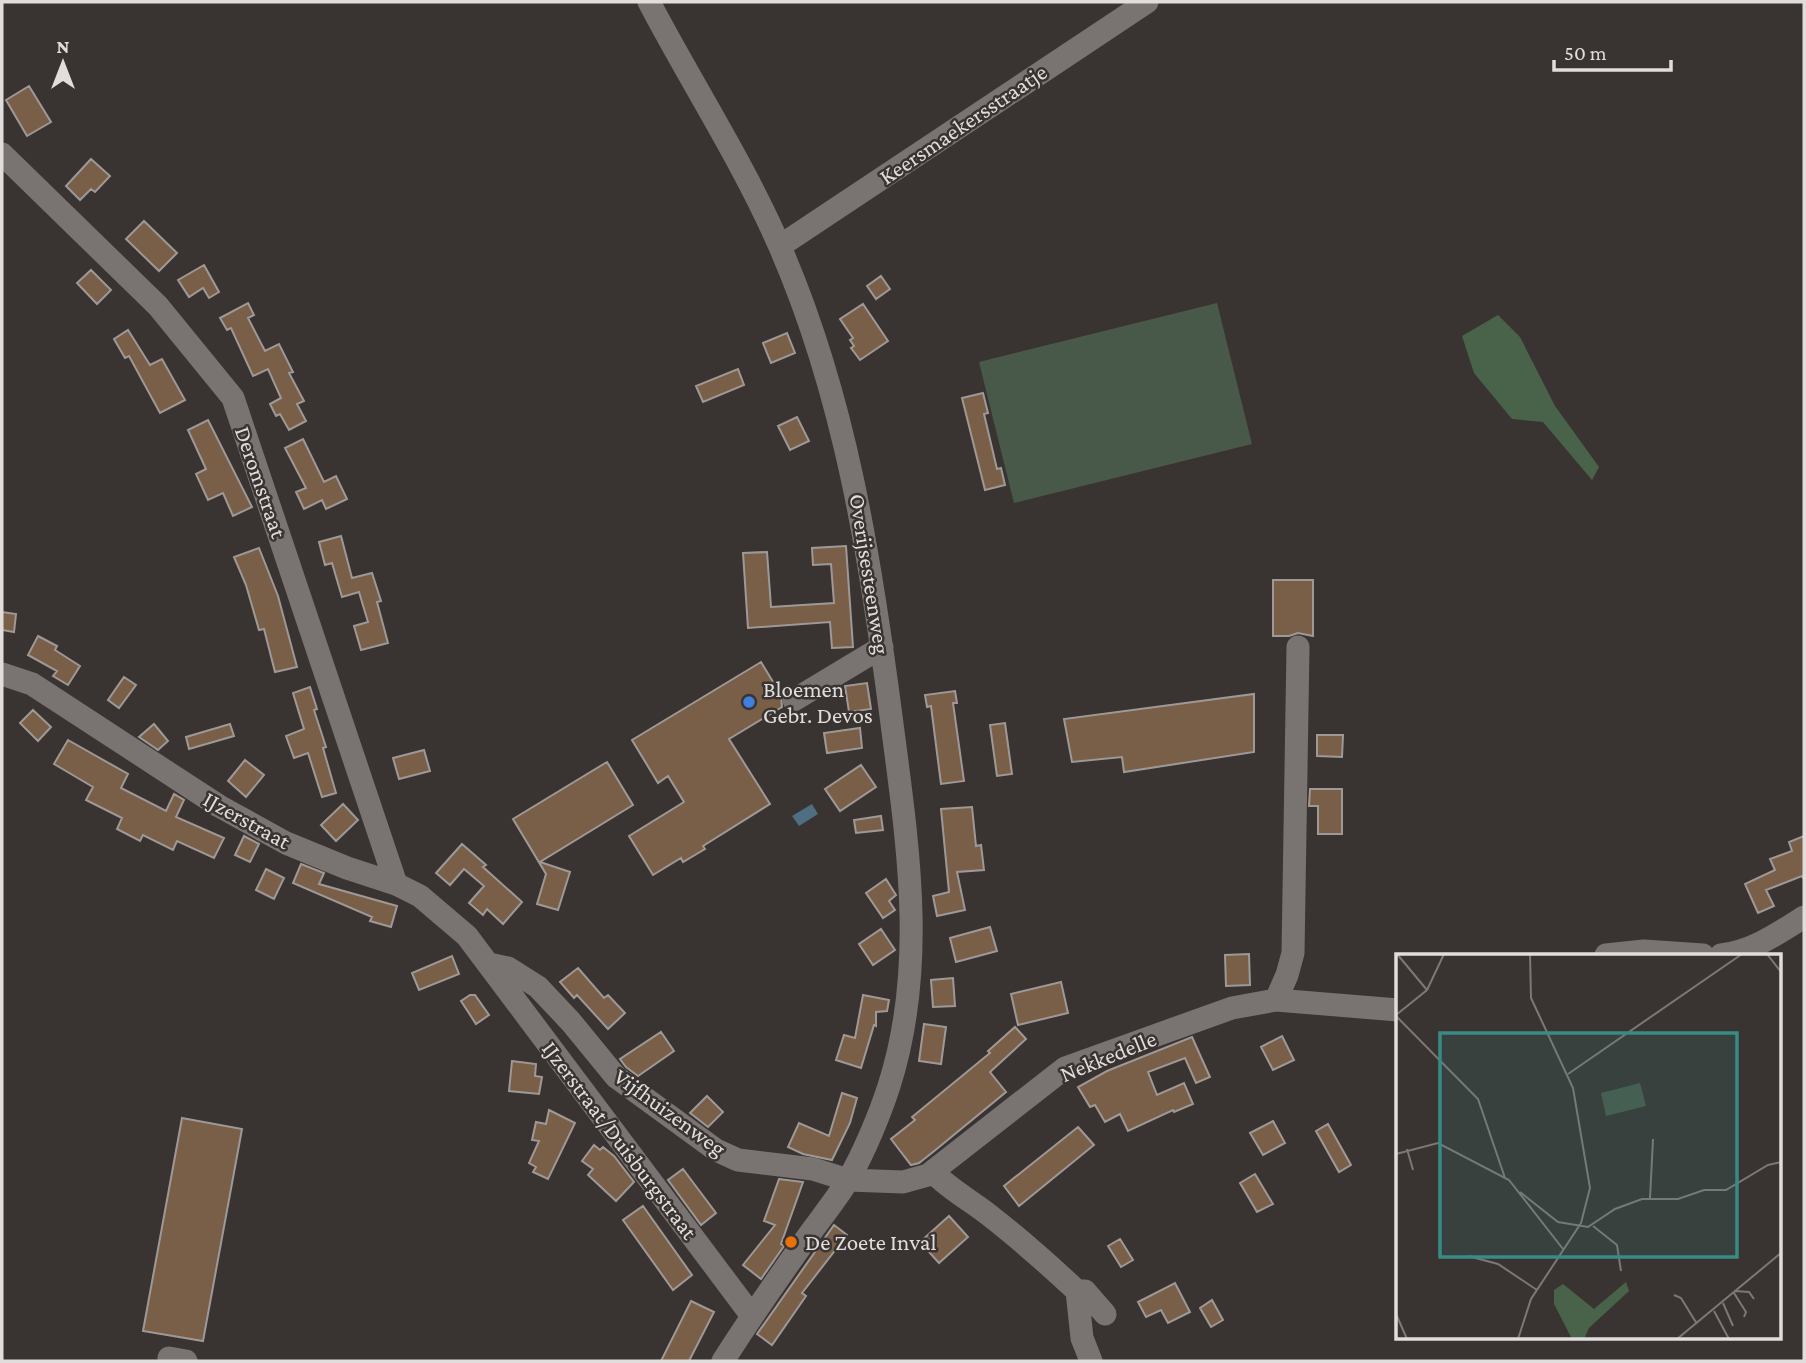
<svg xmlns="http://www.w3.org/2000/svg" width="1806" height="1363" viewBox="0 0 1806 1363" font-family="'Crimson Pro',serif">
  <rect width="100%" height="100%" fill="#393432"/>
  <path fill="#48594a" d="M 1217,303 L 1252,444 L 1014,503 L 979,362 Z"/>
  <path fill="#49634b" d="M 1498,315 L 1520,337 L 1555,406 L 1599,467 L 1592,480 L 1543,422 L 1512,419 L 1474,373 L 1462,336 Z"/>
  <path fill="#4f6e82" d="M 812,804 L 818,814 L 799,826 L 792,816 Z"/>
  <path fill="#795e48" stroke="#9e9996" stroke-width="2" d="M 29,86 L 51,122 L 27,136 L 6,100 Z
    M 91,159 L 110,176 L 95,192 L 91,189 L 80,200 L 66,186 Z
    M 144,221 L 177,253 L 159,271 L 126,239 Z
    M 204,265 L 219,292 L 209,298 L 203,288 L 189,297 L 178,280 Z
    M 91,270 L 111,290 L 97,304 L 77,283 Z
    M 881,276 L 890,289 L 876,299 L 867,286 Z
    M 248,303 L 254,315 L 248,318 L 265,351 L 279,344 L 293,372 L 289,373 L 304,401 L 297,404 L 306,421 L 289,430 L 280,414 L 276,416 L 270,404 L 281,398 L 268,369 L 253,376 L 231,328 L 227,330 L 220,318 Z
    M 863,304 L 888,341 L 860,360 L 851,348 L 854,346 L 850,340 L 853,338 L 840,319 Z
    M 128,330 L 150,365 L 162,359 L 185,400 L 160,413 L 129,356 L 125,358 L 114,339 Z
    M 787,333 L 795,353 L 771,363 L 763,343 Z
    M 738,369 L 744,385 L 703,402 L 696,386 Z
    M 983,393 L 988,413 L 984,414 L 997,469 L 1001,468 L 1005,485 L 985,490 L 962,398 Z
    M 797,417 L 809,441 L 790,450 L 778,426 Z
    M 208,420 L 252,507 L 233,516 L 223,493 L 208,500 L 196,474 L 206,469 L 188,430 Z
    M 303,439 L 324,482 L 336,476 L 347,499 L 326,509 L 322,500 L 304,509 L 296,492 L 306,488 L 285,448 Z
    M 341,536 L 352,578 L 372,573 L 381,601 L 377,602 L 388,643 L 361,650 L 354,626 L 368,622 L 359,592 L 342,597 L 332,563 L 325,565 L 319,542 Z
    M 846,546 L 853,647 L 832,648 L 830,622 L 748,628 L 743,553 L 767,552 L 771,607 L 834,603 L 831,564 L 813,565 L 812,548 Z
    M 259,548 L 278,596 L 297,667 L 275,672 L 264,629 L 259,630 L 246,585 L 234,557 Z
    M 1273,580 L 1313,580 L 1313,636 L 1298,633 L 1289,636 L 1273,636 Z
    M 2,612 L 16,614 L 14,632 L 2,630 Z
    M 38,636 L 57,646 L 55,650 L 80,666 L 68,685 L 53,676 L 57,671 L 28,655 Z
    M 761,662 L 781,695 L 782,707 L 729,739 L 770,804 L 703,846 L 705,849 L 683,862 L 681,858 L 653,875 L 629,836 L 684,802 L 668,776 L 658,783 L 632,740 Z
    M 124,677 L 136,685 L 119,708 L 108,700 Z
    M 867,683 L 871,709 L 849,712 L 845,686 Z
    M 310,687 L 317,709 L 314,710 L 326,747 L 323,748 L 336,793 L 322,797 L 308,753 L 294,758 L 286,736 L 304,729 L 293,693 Z
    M 955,691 L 957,703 L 953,703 L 964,781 L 941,784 L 931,706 L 927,707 L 925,695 Z
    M 1254,694 L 1254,752 L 1124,772 L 1122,757 L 1072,762 L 1064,719 Z
    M 33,710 L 51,727 L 38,741 L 20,723 Z
    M 1005,723 L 1012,774 L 997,776 L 990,725 Z
    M 154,724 L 168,741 L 158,750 L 139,737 Z
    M 230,724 L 234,736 L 189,749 L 186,737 Z
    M 860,728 L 862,748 L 827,753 L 824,733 Z
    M 1317,735 L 1343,735 L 1342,757 L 1317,756 Z
    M 68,740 L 128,774 L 121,788 L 166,811 L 174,794 L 184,800 L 176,817 L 224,838 L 214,858 L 177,841 L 173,850 L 143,835 L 140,841 L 117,829 L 122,818 L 86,800 L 93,787 L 54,764 Z
    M 424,750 L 430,771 L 399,779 L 393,758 Z
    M 245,760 L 264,775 L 246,797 L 228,781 Z
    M 607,762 L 633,805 L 540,862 L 570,872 L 558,910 L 537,904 L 546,874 L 513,819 Z
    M 861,765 L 876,787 L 840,811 L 825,789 Z
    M 1310,789 L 1342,789 L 1342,834 L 1318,834 L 1318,806 L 1309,806 Z
    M 343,804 L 358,820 L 336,841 L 321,825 Z
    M 972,807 L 976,846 L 981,845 L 984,870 L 957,872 L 965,910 L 937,916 L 933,896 L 949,892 L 941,809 Z
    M 881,816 L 883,830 L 856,833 L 854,820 Z
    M 244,836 L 259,844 L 250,862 L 235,855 Z
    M 1804,836 L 1804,879 L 1802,876 L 1766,890 L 1774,906 L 1758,913 L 1745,884 L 1775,870 L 1770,859 L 1792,851 L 1789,842 Z
    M 462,844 L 486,865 L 483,867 L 522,902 L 503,924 L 487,909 L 483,915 L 469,903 L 484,886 L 464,869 L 450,885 L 436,873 Z
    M 301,864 L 324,873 L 319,884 L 397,906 L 391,927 L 370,921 L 372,917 L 293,883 Z
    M 266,869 L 284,878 L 274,899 L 256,890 Z
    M 886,879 L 896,895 L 889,901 L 895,910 L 883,918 L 866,893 Z
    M 990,927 L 997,951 L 956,962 L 950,938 Z
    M 881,929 L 895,950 L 873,965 L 859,944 Z
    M 1249,954 L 1250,985 L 1226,986 L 1225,955 Z
    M 452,956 L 459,974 L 419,990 L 412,973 Z
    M 578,968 L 604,998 L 608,995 L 625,1013 L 608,1029 L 577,995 L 574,998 L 560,982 Z
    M 953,978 L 955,1006 L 933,1007 L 931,980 Z
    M 1061,982 L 1068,1013 L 1018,1025 L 1011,994 Z
    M 470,995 L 475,995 L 489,1015 L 476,1024 L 461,1001 Z
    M 863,995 L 889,1000 L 887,1011 L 876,1012 L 876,1026 L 874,1025 L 861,1068 L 836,1060 L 844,1035 L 855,1038 Z
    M 924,1024 L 946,1027 L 941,1064 L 919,1061 Z
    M 1015,1027 L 1026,1039 L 990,1072 L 1006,1092 L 933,1152 L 919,1163 L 911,1165 L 891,1139 L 915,1120 L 912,1117 L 990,1053 L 988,1051 Z
    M 661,1032 L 674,1051 L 638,1076 L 626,1067 L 620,1059 Z
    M 1282,1036 L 1294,1060 L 1273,1070 L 1261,1047 Z
    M 1192,1037 L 1210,1077 L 1196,1083 L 1185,1058 L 1148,1072 L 1157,1095 L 1184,1083 L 1193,1104 L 1174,1112 L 1173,1110 L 1128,1131 L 1120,1114 L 1105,1122 L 1095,1105 L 1090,1107 L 1078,1087 L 1107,1071 Z
    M 512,1061 L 536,1064 L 535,1076 L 542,1077 L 539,1094 L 509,1091 Z
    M 842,1093 L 857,1098 L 850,1123 L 832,1160 L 803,1154 L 788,1147 L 799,1123 L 829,1136 Z
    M 707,1096 L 723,1112 L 708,1127 L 690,1113 Z
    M 549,1110 L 575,1123 L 548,1179 L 533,1172 L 536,1167 L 529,1163 L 539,1141 L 532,1140 L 536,1122 L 546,1124 Z
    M 182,1118 L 242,1129 L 203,1341 L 143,1331 Z
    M 1273,1121 L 1285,1143 L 1263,1155 L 1250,1133 Z
    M 1328,1124 L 1351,1165 L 1339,1172 L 1316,1131 Z
    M 1078,1127 L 1094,1145 L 1019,1206 L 1004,1186 Z
    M 594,1145 L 600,1150 L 603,1147 L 614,1156 L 634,1182 L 616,1201 L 588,1175 L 593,1169 L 582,1161 Z
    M 683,1169 L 716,1213 L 701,1225 L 668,1180 Z
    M 1255,1174 L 1273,1204 L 1257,1212 L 1240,1183 Z
    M 779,1179 L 803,1182 L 781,1244 L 784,1246 L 761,1279 L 743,1265 L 775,1225 L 764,1221 Z
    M 643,1206 L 692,1275 L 673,1290 L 623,1220 Z
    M 949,1216 L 968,1237 L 939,1263 L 920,1242 Z
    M 834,1225 L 847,1235 L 802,1293 L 806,1296 L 772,1345 L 757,1334 Z
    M 1120,1239 L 1133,1260 L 1121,1267 L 1108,1246 Z
    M 1175,1283 L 1190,1312 L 1168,1323 L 1161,1310 L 1146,1317 L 1138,1302 Z
    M 1212,1300 L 1223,1320 L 1211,1327 L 1200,1308 Z
    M 691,1301 L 714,1312 L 689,1361 L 661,1361 Z"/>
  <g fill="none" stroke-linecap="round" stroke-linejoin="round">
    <path stroke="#797371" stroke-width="23" d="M 649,2 C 692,84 743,162 780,247 C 845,396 870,556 891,716 C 907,840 928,964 889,1086 C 880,1114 863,1155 848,1180 C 834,1203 816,1224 801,1246 C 774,1284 748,1322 723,1361
      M 2,154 L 158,306 L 233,398 L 396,884
      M 780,246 L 1147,2
      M 2,674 L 32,684 L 219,806 L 286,843 L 347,868 L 396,884 L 420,896 L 467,936 L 752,1316
      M 794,700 L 882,647
      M 1606,955 L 1644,951 L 1703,955
      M 1721,955 C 1753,951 1777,934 1804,917
      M 489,964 L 508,968 L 538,987 L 571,1022 L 616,1077 L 716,1150 L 738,1160 L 813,1169 L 848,1180 L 903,1182 L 928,1175 L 1065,1068 L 1232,1008 L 1276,1000 L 1398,1010
      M 1276,1000 L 1287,975 L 1293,953 L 1298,647
      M 933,1172 C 949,1189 970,1200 989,1215 C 1020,1239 1049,1265 1077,1291 L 1082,1338 L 1091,1361
      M 1077,1291 L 1085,1291 L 1105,1314
      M 169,1358 L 186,1361"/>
  </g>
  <circle fill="#3f7fe0" stroke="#393432" stroke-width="2.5" cx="749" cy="702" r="7"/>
  <circle fill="#e8710a" stroke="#393432" stroke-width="2.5" cx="791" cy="1242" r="7"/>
  <g text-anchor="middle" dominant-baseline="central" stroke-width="5" stroke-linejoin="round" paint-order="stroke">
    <g font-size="23" fill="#e0dddc" stroke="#393432">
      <text transform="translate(963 124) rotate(-34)">Keersmaekersstraatje</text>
      <text transform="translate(261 482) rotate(71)">Deromstraat</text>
      <text transform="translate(870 574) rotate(81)">Overijsesteenweg</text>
      <text transform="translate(247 820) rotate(29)">IJzerstraat</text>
      <text transform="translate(1108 1056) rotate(-22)">Nekkedelle</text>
      <text transform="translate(670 1112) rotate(36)">Vijfhuizenweg</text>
      <text transform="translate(620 1140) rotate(53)">IJzerstraat/Duisburgstraat</text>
    </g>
    <g font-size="23" fill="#e0dddc" stroke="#393432" text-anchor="start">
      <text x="763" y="689">Bloemen<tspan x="763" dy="26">Gebr. Devos</tspan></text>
      <text x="805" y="1242">De Zoete Inval</text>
    </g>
  </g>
  <g transform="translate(1396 954)">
    <rect width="385" height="385" fill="#393432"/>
    <path d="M 244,129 L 250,152 L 210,162 L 205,139 Z" fill="#48594a"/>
    <path d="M 230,328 L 233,337 L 193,374 L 188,385 L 176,385 L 158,350 L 158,336 L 167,330 L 198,355 Z" fill="#49634b"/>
    <path fill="none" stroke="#7c7876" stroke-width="2" d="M 1,0 L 31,36M 371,0 L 385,18M 0,61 L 31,36 L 48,0M 0,62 L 82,145 L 109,224M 172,120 L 346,0M 11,195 L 17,216M 0,200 L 42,189 L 113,226 L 167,295M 124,238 L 162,268 L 192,273 L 219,255 L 246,245 L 282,245 L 308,236 L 330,236 L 372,211 L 385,208M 254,244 L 257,185M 197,272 L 221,291 L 225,317M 72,302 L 102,310 L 141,336M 339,337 L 353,338 L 358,345M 338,339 L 350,358 L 348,363M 278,341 L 285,344 L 301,370M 327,349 L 337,372M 318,357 L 333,385M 0,360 L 11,385M 122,385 L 135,345 L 185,269 L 194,234 L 177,134 L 135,44 L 134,0M 281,385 L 385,299"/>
    <path fill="#398b84" fill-opacity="0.15" stroke="#398b84" stroke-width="3.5" d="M 44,79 L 341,79 L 341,303 L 44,303 Z"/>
    <rect width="385" height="385" fill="none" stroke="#e0dddc" stroke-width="3.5"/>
  </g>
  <rect width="1806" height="1363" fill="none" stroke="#e0dddc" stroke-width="7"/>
  <g transform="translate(63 63)" stroke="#393432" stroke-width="5" paint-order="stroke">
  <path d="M0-5L12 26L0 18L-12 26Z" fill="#e0dddc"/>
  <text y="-10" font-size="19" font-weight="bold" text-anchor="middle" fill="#e0dddc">N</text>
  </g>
  <path d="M1554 60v10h117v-10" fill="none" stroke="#e0dddc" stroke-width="3.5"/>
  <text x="1564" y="60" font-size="21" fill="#e0dddc" stroke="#393432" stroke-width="5" paint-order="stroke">50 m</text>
</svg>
